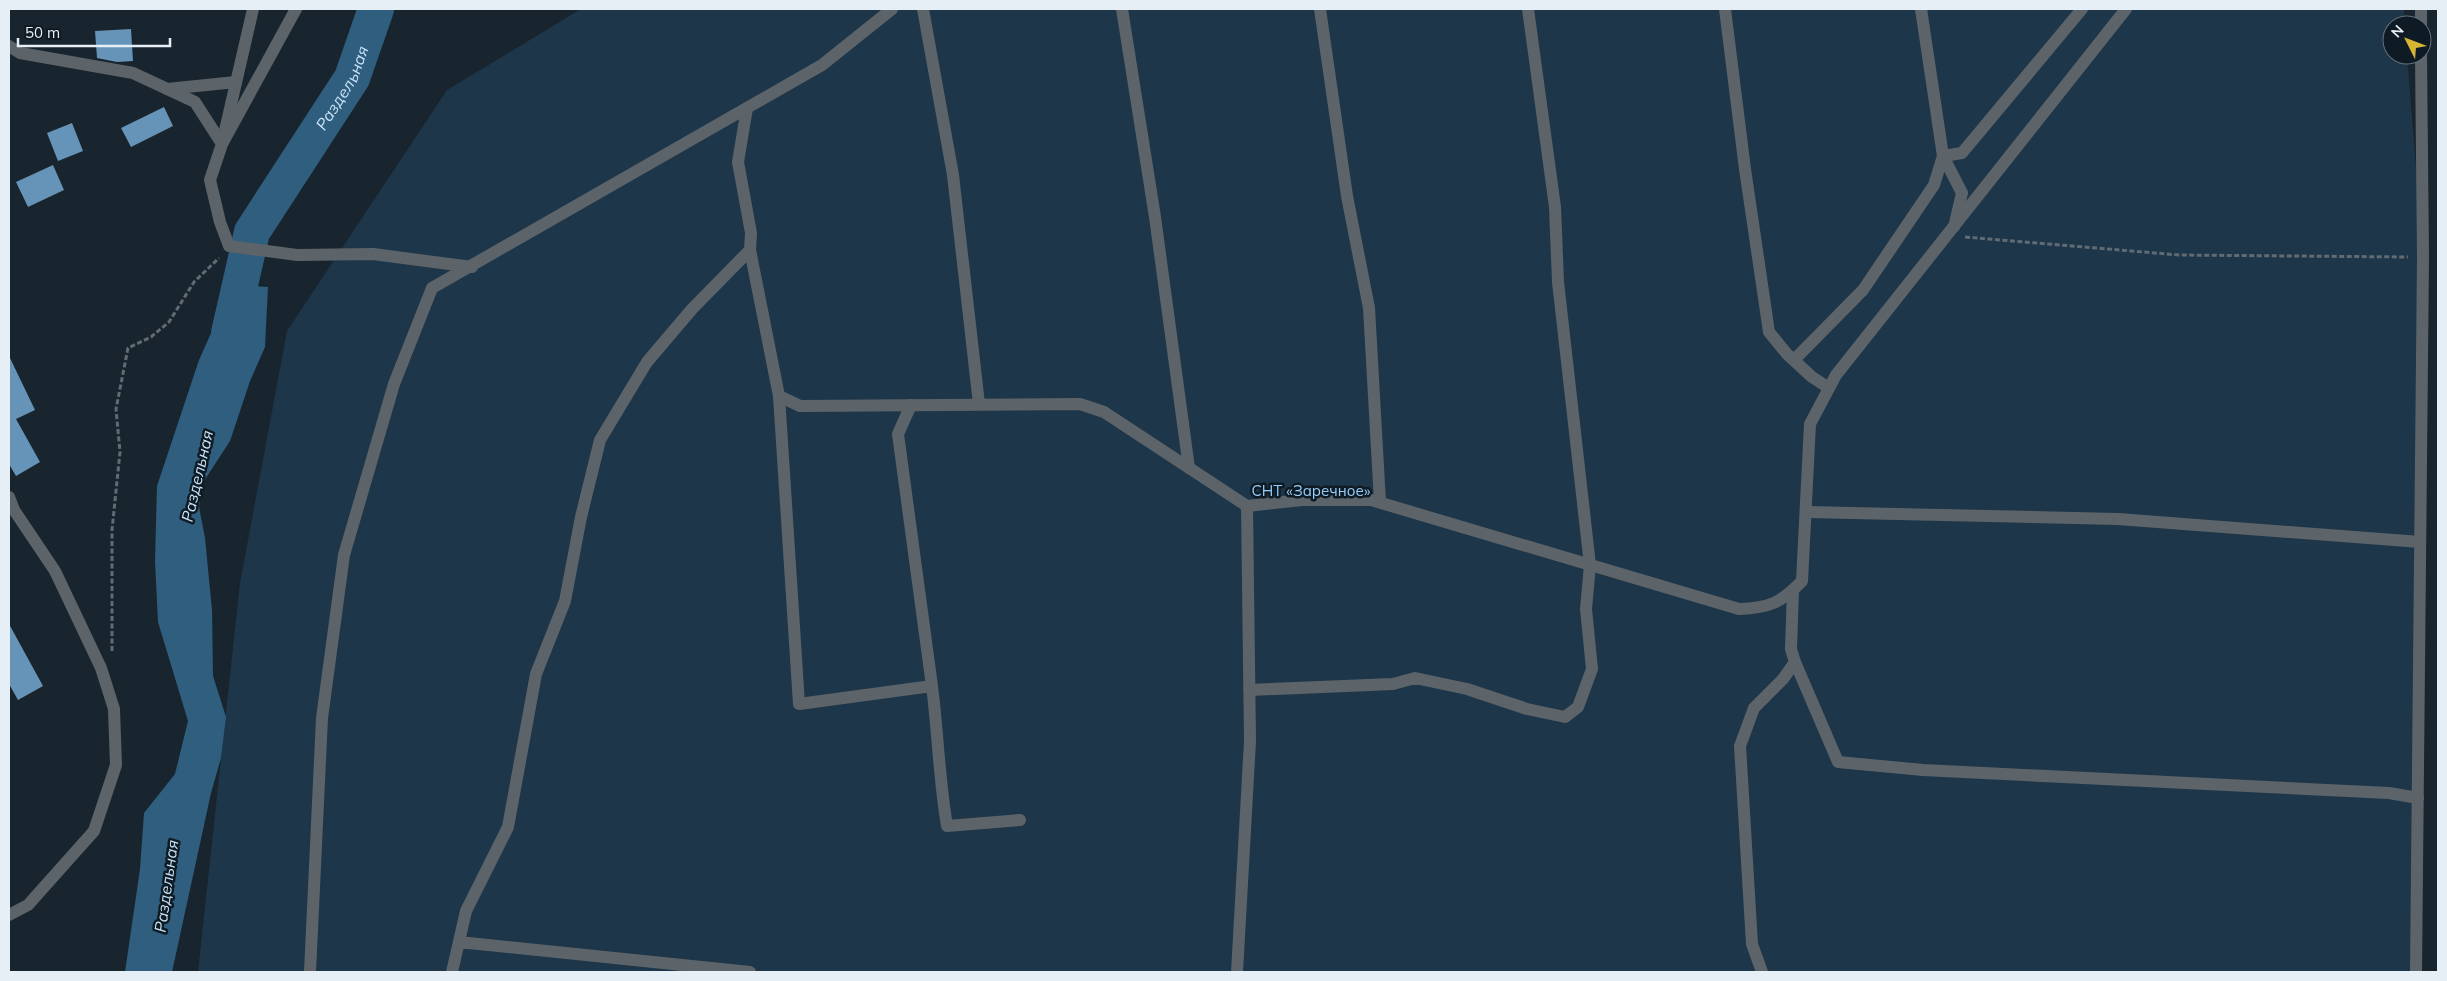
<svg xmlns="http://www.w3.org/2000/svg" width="2447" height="981" viewBox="0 0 2447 981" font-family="Mulish,sans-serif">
  <rect width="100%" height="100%" fill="#18252e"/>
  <path fill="#1e3649" d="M 581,9 L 2404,9 L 2405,25 L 2392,25 L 2392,55 L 2407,55 L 2423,257 L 2416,972 L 198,972 L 240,583 L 287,331 L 447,90 Z"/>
  <path fill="#305e7f" d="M 240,285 L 268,287 L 265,347 L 250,381 L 230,441 L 202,484 L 199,507 L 205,538 L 212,610 L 213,676 L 226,717 L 221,758 L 211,793 L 172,972 L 125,972 L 140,869 L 144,813 L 175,774 L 188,721 L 158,622 L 155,561 L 157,486 L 199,360 L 220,313 Z"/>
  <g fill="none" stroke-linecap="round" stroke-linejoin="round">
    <path stroke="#305e7f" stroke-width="36" id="s1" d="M 229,333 L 252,232 L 352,78 L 376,9"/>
  </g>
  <path fill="#6694b8" d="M 131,29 L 133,61 L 117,62 L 97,58 L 95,31 Z
    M 164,107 L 173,126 L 131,147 L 121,128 Z
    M 72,123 L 83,151 L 58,161 L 47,133 Z
    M 53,165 L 64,190 L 28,207 L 16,182 Z
    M 9,356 L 35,410 L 16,419 L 40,462 L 16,476 L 9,464 Z
    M 9,624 L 43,686 L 18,700 L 9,684 Z"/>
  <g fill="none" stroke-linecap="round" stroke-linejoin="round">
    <path stroke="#606b73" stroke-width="3" stroke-dasharray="5 2.5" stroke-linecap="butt" d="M 1965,237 L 2179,255 L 2408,257
      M 112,651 L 112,530 L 120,452 L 116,409 L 128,348 L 151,337 L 169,322 L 194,282 L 219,258"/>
    <path stroke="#5d6469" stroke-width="12" d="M 923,9 L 953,175 L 979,404
      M 1122,9 L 1155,217 L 1189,468
      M 1320,9 L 1347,196 L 1369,308 L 1380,502
      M 1725,9 L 1745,169 L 1769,332 L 1787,354 L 1812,377 L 1829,388
      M 1921,9 L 1943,156 L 1962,153 L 2082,9
      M 167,89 L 236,82
      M 747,108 L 738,162 L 751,233 L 750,250
      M 223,139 L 253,9
      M 1943,156 L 1962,193 L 1954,227
      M 1794,360 L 1863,290 L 1934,185 L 1943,156
      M 1807,512 L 2118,519 L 2420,542
      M 1793,590 L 1791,649 L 1795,662
      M 932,686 C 938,733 939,779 947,826 L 1020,820
      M 1249,690 L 1393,684 L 1415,678 L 1467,689 L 1527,709 L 1565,717 L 1578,707 L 1592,669 L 1586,609 L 1590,565 L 1558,282 L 1555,207 L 1528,9
      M 459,942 L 750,972
      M 452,972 L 466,911 L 508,827 L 536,674 L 565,601 L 581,517 L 600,440 L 647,362 L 692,309 L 750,250 L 779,396 L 799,704 L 932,686 L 898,434 L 911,405
      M 1237,972 L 1250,741 L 1247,506
      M 1762,972 L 1752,944 L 1740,746 L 1754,708 L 1783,679 L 1795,662 L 1838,762 L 1923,770 L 2389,793 L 2418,798"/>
    <path stroke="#5d6469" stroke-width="12" d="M 2421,9 L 2421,25
      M 9,46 L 20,53 L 133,73 L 195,102 L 222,144 L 210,180 L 220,222 L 229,246 L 297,255 L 373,254 L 472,267
      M 222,144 L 296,9
      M 779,396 L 800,406 L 1080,404 L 1104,412 L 1247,506 L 1302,500 L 1371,500 L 1739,609 C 1769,608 1781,603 1802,581 L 1810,424 L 1836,375 L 2126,9
      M 9,497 L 14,510 L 55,571 L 101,668 L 114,709 L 116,765 L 94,831 L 28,905 L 9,915
      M 310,972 L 322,718 L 344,555 L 394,384 L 432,288 L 822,65 L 892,9
      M 2416,972 L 2423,257 L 2421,55"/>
  </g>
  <g text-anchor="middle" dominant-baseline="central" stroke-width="5" stroke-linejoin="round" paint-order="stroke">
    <g font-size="15" fill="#97cdf9" stroke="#0f1b24">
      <text x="1311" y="490">СНТ «Заречное»</text>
    </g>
    <g font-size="16" font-style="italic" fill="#cbe6fc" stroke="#0f1b24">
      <text stroke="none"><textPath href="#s1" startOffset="274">Раздельная</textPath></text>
      <text transform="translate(197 476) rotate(-77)">Раздельная</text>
      <text transform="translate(166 886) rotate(-82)">Раздельная</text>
    </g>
  </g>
  <rect width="2447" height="981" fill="none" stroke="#e7eff6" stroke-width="20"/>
  <g transform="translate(2407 40) rotate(312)"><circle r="24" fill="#0f1b24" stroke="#657078"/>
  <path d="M0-4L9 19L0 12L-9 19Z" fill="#d7b434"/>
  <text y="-8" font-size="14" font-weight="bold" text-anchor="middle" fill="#e7eff6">N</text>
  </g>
  <path d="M18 38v8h152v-8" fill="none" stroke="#e7eff6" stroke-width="2.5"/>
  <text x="25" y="38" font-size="15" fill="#e7eff6" stroke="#0f1b24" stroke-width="4" paint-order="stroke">50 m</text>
</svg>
